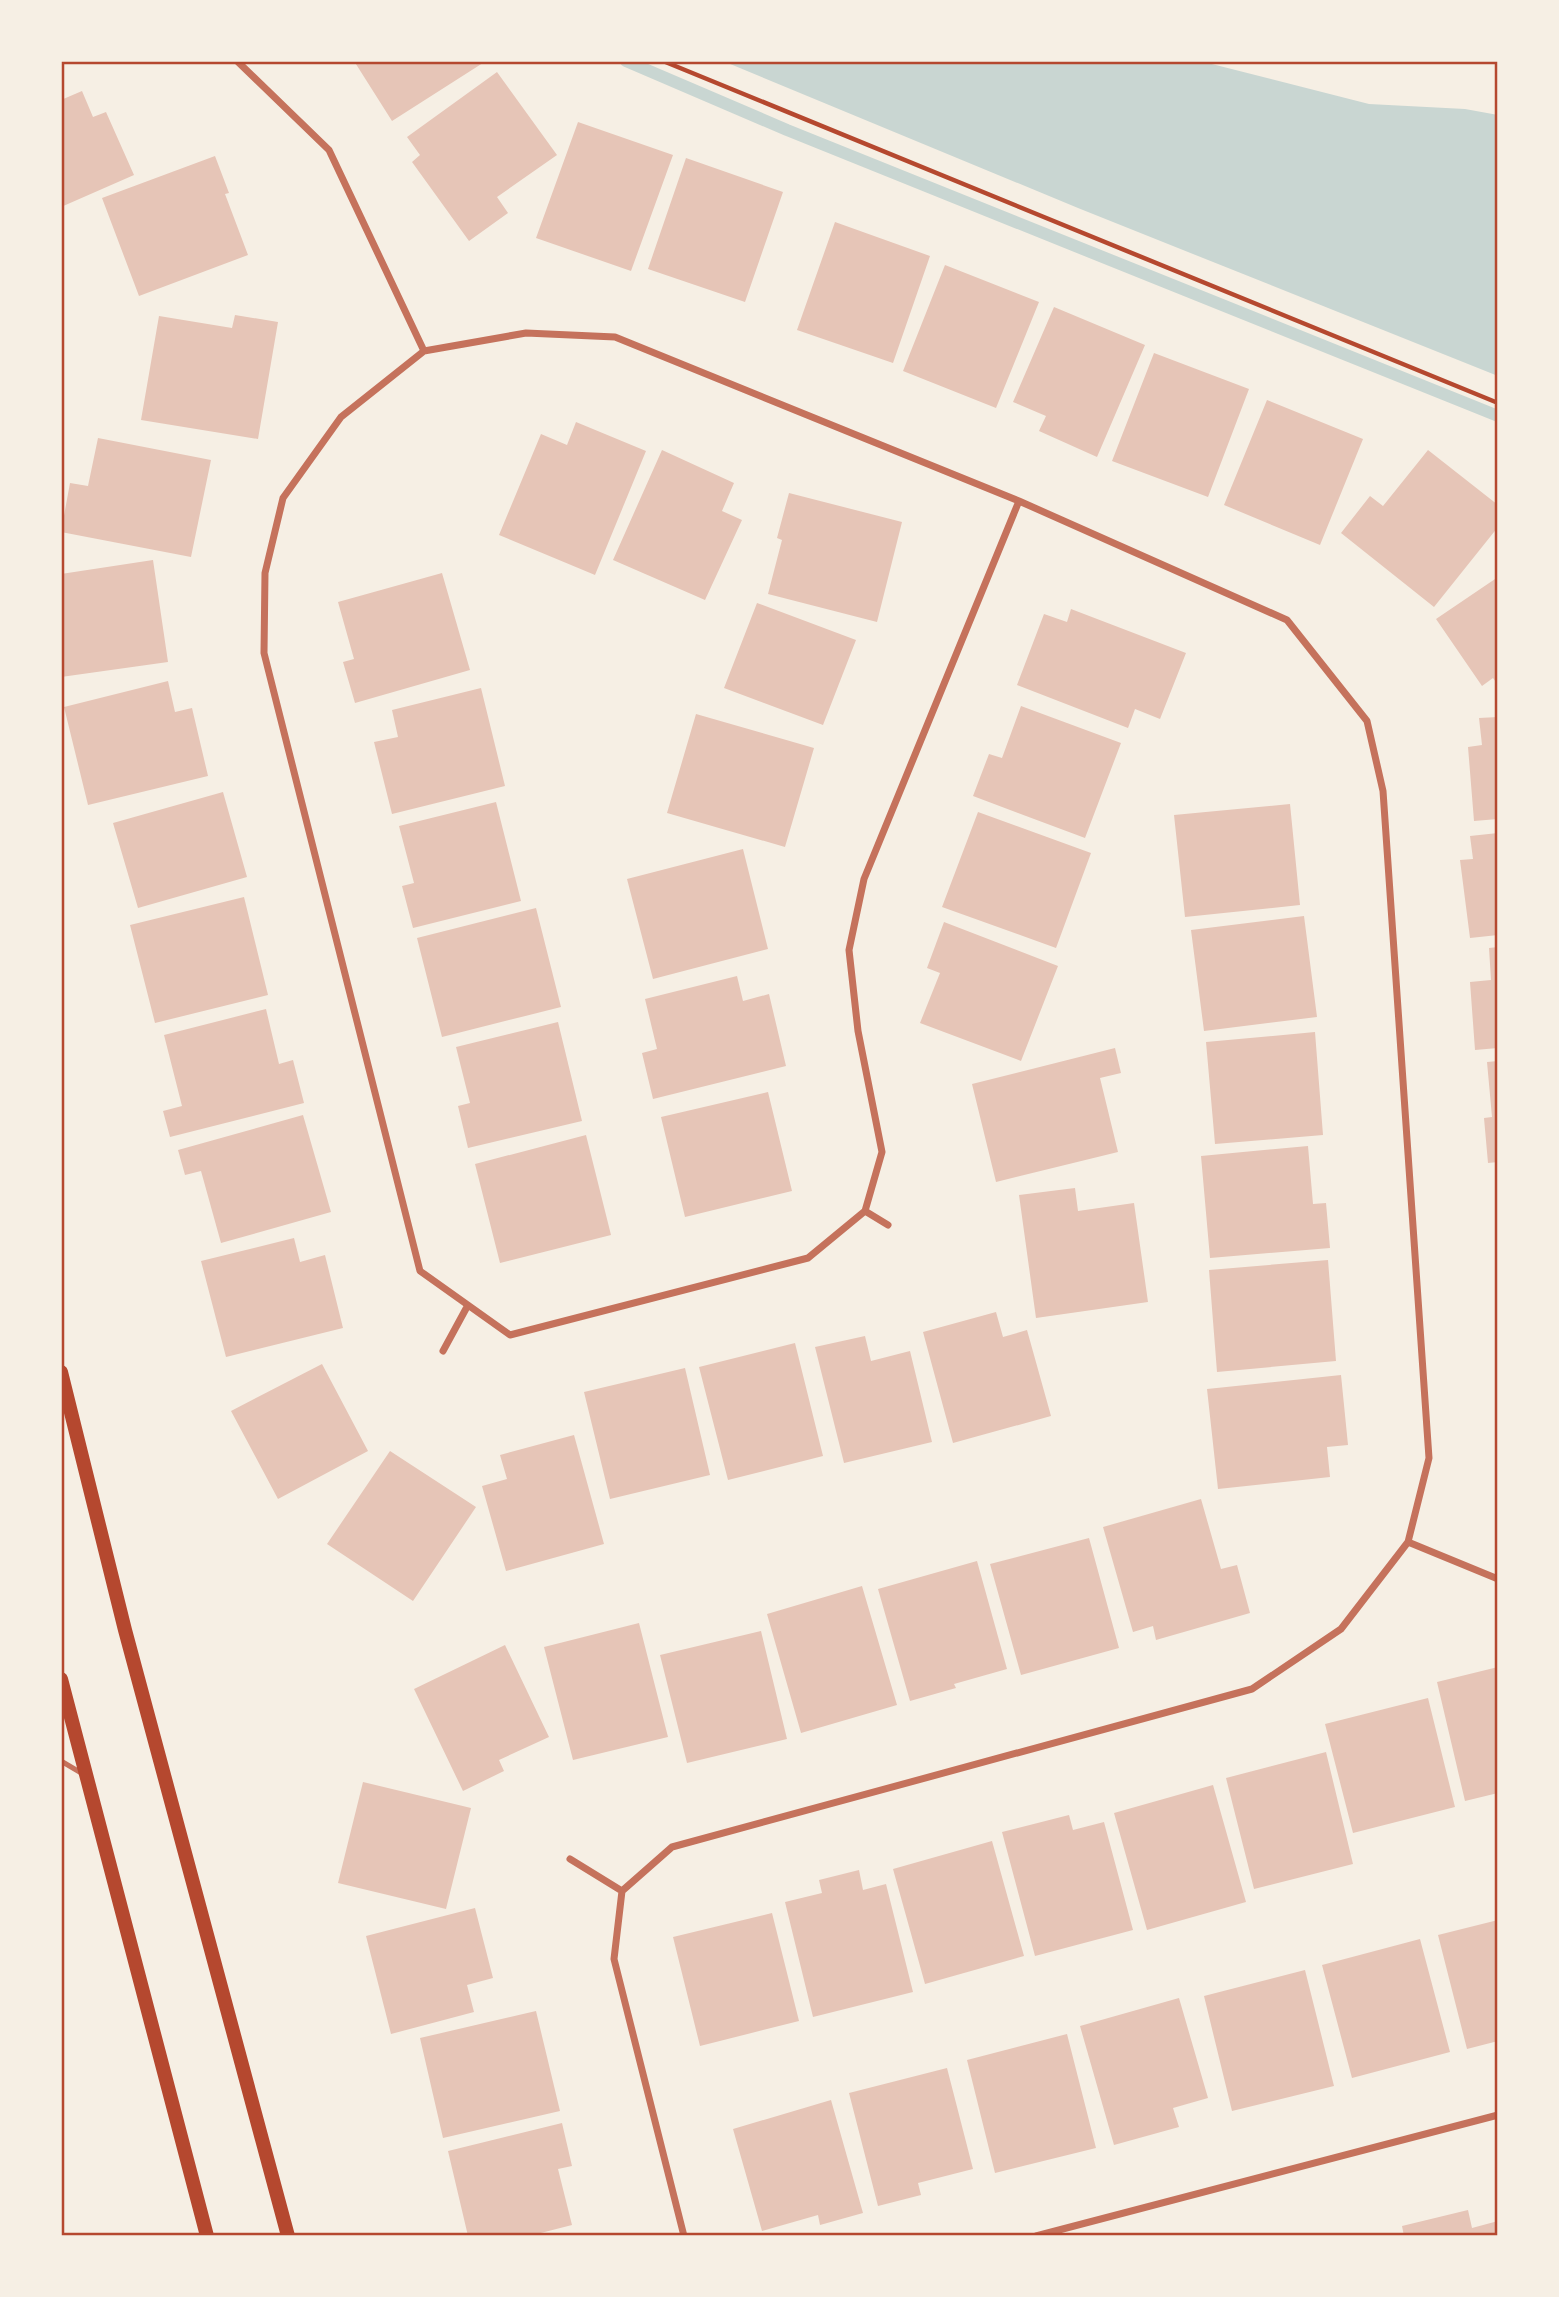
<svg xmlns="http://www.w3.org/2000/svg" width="1559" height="2297" viewBox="0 0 1559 2297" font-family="Rubik,sans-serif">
  <rect width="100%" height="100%" fill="#f6efe4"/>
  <path fill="#c9d6d2" d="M 723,61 L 1200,61 L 1369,104 L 1465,109 L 1498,115 L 1498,376 L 1078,208 Z"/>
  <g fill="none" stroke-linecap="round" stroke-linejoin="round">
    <path stroke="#c9d6d2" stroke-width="12" d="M 626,61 L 787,130 L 1498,416"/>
  </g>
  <path fill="#e6c5b7" d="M 354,61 L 486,61 L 392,121 Z
    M 497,72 L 557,155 L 497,197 L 508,213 L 469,241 L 412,162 L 420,155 L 407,137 Z
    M 82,91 L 93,117 L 106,112 L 134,175 L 61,207 L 61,100 Z
    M 578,122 L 673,155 L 631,271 L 536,238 Z
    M 215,156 L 229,193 L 225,194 L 248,255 L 139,296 L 102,198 Z
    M 686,158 L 783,192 L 745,302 L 648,269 Z
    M 835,222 L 930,256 L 893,363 L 797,330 Z
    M 945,265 L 1039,302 L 996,408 L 903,371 Z
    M 1054,307 L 1145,345 L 1097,457 L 1039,431 L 1046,416 L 1013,402 Z
    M 235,315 L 278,322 L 258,439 L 141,420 L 159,316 L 232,328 Z
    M 1154,353 L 1249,389 L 1208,497 L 1112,461 Z
    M 1267,400 L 1363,439 L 1320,545 L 1224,505 Z
    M 576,422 L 646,451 L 595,575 L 499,535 L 541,434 L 567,445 Z
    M 98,438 L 211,460 L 191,557 L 61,532 L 70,483 L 88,486 Z
    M 662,450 L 734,483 L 722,511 L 742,520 L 705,600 L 613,560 Z
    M 1428,450 L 1498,505 L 1498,527 L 1434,607 L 1341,533 L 1370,496 L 1383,506 Z
    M 789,493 L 902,522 L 877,622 L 768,594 L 782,540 L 777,538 Z
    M 153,560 L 168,662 L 61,677 L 61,574 Z
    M 442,573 L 470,670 L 355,703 L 343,662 L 354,659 L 338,602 Z
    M 1498,577 L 1498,685 L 1493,678 L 1482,686 L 1436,619 Z
    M 757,603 L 856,640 L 823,725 L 724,688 Z
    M 1071,609 L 1186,653 L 1160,719 L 1135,709 L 1128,728 L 1017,685 L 1044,614 L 1067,622 Z
    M 168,681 L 175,712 L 192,708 L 208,776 L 88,805 L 64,707 Z
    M 481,688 L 505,786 L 392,814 L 374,742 L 398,737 L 392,710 Z
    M 1021,706 L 1121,743 L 1085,838 L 973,796 L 989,754 L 1002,758 Z
    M 696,714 L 814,748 L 785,847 L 667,813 Z
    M 1498,717 L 1498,819 L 1474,821 L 1468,747 L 1482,745 L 1479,718 Z
    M 223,792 L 247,877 L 138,908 L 113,823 Z
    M 496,802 L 521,901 L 413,928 L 402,886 L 414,883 L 399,826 Z
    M 1290,804 L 1300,905 L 1185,917 L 1174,815 Z
    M 978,812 L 1091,853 L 1056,948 L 942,907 Z
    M 1498,833 L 1498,935 L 1470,938 L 1460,860 L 1473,859 L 1470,836 Z
    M 743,849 L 768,949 L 653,979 L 627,879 Z
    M 244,897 L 268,995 L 155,1023 L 130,925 Z
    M 536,908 L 561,1007 L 442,1037 L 417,938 Z
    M 1304,916 L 1317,1017 L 1204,1031 L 1191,930 Z
    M 944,922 L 1058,966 L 1021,1061 L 920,1023 L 940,973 L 927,968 Z
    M 1498,947 L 1498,1048 L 1475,1050 L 1470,982 L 1491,980 L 1489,948 Z
    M 737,976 L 743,1001 L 769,994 L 786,1066 L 653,1099 L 642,1053 L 657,1049 L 645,999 Z
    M 266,1009 L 279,1064 L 293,1060 L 304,1103 L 170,1137 L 163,1111 L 182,1106 L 164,1035 Z
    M 558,1022 L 582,1121 L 468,1148 L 458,1106 L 470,1103 L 456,1047 Z
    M 1315,1032 L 1323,1135 L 1215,1144 L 1206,1042 Z
    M 1115,1048 L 1121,1073 L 1100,1078 L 1118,1152 L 996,1182 L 972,1084 Z
    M 1498,1061 L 1498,1162 L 1488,1163 L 1484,1118 L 1492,1117 L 1487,1062 Z
    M 768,1092 L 792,1191 L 685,1217 L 661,1117 Z
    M 303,1115 L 331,1212 L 221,1243 L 201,1171 L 185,1175 L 178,1150 Z
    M 586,1135 L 611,1235 L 500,1263 L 475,1164 Z
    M 1308,1146 L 1313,1204 L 1326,1203 L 1330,1248 L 1210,1258 L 1201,1156 Z
    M 1075,1188 L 1078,1211 L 1134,1203 L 1148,1302 L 1036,1318 L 1019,1195 Z
    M 294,1238 L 300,1262 L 325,1255 L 343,1328 L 226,1357 L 201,1261 Z
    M 1328,1260 L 1336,1361 L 1217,1372 L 1209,1270 Z
    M 996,1312 L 1003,1337 L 1027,1330 L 1051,1416 L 953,1443 L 923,1332 Z
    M 865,1336 L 871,1361 L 910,1351 L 932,1442 L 844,1463 L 815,1347 Z
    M 795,1343 L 823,1456 L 728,1480 L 699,1367 Z
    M 322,1364 L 368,1451 L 278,1499 L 231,1411 Z
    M 685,1368 L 710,1475 L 610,1499 L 584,1392 Z
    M 1341,1375 L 1348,1445 L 1327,1447 L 1330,1477 L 1218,1489 L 1207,1389 Z
    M 574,1435 L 604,1544 L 506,1571 L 482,1486 L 507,1479 L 500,1455 Z
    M 390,1451 L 476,1507 L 413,1601 L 327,1544 Z
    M 1201,1499 L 1221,1569 L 1237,1565 L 1250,1613 L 1156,1640 L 1153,1626 L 1133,1632 L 1103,1527 Z
    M 1089,1538 L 1119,1648 L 1021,1675 L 990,1564 Z
    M 977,1561 L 1007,1669 L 954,1684 L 956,1688 L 910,1701 L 878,1589 Z
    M 862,1586 L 897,1705 L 801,1733 L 767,1614 Z
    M 639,1623 L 668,1737 L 573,1760 L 544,1647 Z
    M 761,1631 L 787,1739 L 687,1763 L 660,1655 Z
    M 505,1645 L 549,1737 L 499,1760 L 504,1771 L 463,1791 L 414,1689 Z
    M 1498,1667 L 1498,1793 L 1465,1801 L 1437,1682 Z
    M 1428,1698 L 1455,1807 L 1353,1833 L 1325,1724 Z
    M 1326,1752 L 1353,1864 L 1254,1889 L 1226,1778 Z
    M 363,1782 L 471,1808 L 446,1909 L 338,1883 Z
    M 1213,1785 L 1246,1902 L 1147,1930 L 1114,1813 Z
    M 1069,1815 L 1073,1830 L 1104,1822 L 1133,1930 L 1035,1956 L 1002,1832 Z
    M 992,1841 L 1024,1956 L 925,1984 L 893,1869 Z
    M 859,1870 L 863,1890 L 886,1884 L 913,1992 L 813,2017 L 785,1902 L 822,1893 L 819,1880 Z
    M 475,1908 L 493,1978 L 467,1985 L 474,2012 L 391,2034 L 366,1936 Z
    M 772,1913 L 799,2021 L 700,2046 L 673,1937 Z
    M 1498,1920 L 1498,2041 L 1467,2049 L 1438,1935 Z
    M 1420,1939 L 1450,2052 L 1352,2078 L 1322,1965 Z
    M 1305,1970 L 1334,2086 L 1232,2111 L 1204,1996 Z
    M 1179,1998 L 1208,2098 L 1173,2108 L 1179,2127 L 1114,2145 L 1080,2026 Z
    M 536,2011 L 560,2111 L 443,2138 L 420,2038 Z
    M 1067,2034 L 1096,2148 L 995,2173 L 967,2060 Z
    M 947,2068 L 973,2169 L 918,2183 L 921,2195 L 878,2206 L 849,2093 Z
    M 831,2100 L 863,2213 L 820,2225 L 818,2215 L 762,2231 L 733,2129 Z
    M 562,2123 L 572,2166 L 558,2169 L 572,2225 L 529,2236 L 468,2236 L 448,2151 Z
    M 1468,2210 L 1472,2228 L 1498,2221 L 1498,2236 L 1404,2236 L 1402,2226 Z"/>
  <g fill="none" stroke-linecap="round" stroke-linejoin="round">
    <path stroke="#b5482f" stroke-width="4.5" d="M 663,61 L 1498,403"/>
    <path stroke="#c5725c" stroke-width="5" d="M 61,1761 L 83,1774"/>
    <path stroke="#c5725c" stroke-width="7" d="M 237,61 L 329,150 L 424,351
      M 865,1211 L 888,1225
      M 443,1351 L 468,1305
      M 1408,1542 L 1498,1579
      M 570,1859 L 622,1891
      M 684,2236 L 614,1959 L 622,1891 L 672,1847 L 1252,1689 L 1341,1629 L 1408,1542 L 1429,1458 L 1383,791 L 1367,721 L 1287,620 L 1019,501 L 615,337 L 526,333 L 424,351 L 341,417 L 283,498 L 265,573 L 264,653 L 420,1271 L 510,1335 L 808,1258 L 865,1211 L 882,1152 L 858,1031 L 849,950 L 864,879 L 1019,501
      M 1036,2236 L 1498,2115"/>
    <path stroke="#b5482f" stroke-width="14" d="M 61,1372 L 125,1630 L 288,2236
      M 61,1679 L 207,2236"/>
  </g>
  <rect width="1559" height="2297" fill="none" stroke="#f6efe4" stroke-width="126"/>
  <rect x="63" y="63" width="1433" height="2171" fill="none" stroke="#b5482f" stroke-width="2.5"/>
</svg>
